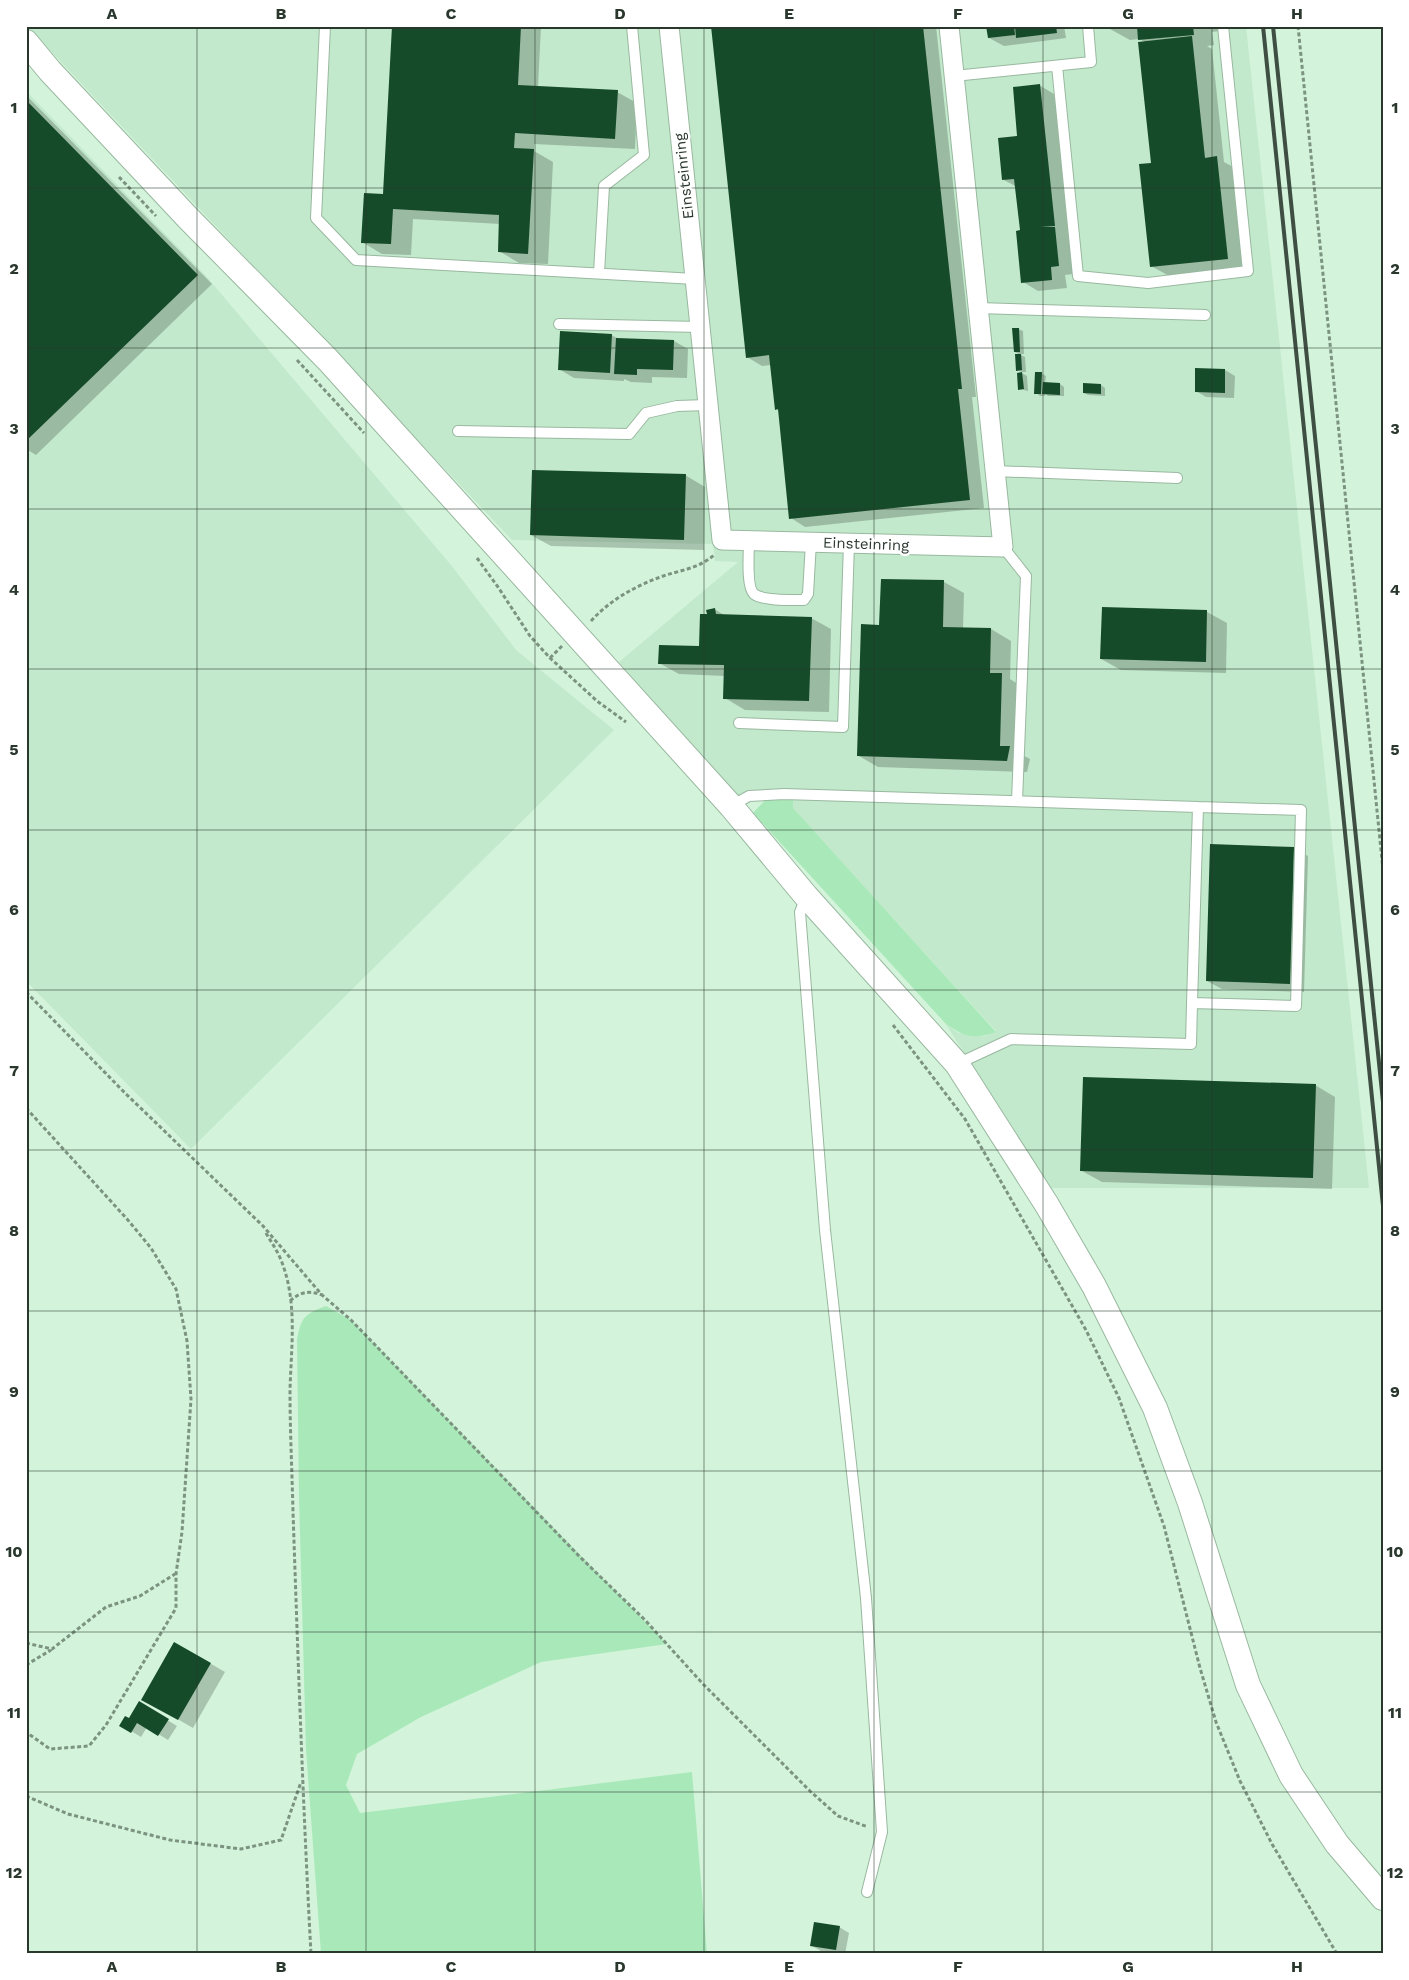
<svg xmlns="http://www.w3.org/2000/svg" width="1409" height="1980" viewBox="0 0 1409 1980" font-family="'Work Sans',sans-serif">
  <rect width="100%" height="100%" fill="#d3f4da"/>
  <path fill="#c2e9cb" d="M 27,26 L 1246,26 L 1369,1188 L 1051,1188 L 945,1023 L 958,1033 L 985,1036 L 996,1031 L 792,808 L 793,797 L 740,800 L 619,662 L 738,562 L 715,561 L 713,544 L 512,540 Z
    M 26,91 L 206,276 L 451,565 L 517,651 L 614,730 L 191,1149 L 26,981 Z"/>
  <path fill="#a9e9b9" d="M 793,797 L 793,808 L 996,1032 C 973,1040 964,1037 945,1023 L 753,813 L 766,799 Z
    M 326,1306 L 351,1320 L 667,1644 L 541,1662 L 421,1717 L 357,1754 L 346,1785 L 360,1813 L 692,1772 L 707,1954 L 321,1954 L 306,1750 L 299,1498 L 297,1340 C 301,1318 304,1314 326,1306 Z"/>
  <path fill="#0003" d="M 393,26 L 541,26 L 538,87 L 617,92 L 637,103 L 635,149 L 534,144 L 534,151 L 553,162 L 548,264 L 519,263 L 499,251 L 500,224 L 413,219 L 411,255 L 382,254 L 362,242 L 384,195 Z
    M 712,26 L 936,26 L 976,397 L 972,397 L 984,508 L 805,527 L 791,518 L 779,411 L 776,409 L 771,365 L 762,366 L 747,357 Z
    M 988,26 L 1064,26 L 1066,38 L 1004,46 L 989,38 Z
    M 1110,26 L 1226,26 L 1226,30 L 1212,32 L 1214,45 L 1207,46 L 1212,49 L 1224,162 L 1237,169 L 1248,270 L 1171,277 L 1151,266 L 1153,164 L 1145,42 L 1139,39 L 1130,40 L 1110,29 Z
    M 1039,85 L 1059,97 L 1073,274 L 1065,275 L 1067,288 L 1038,291 L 1023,282 L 1025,231 L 1017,187 L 1004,180 Z
    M 26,95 L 212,284 L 36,455 L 26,449 Z
    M 1018,329 L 1023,331 L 1024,354 L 1019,354 L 1025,357 L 1026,372 L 1022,372 L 1017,370 L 1020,355 L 1015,352 Z
    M 611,335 L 619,339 L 674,341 L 688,349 L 687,378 L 652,377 L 652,383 L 631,382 L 624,379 L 624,381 L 574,378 L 559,369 Z
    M 1225,370 L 1235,376 L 1234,398 L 1206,397 L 1196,391 Z
    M 1022,373 L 1027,376 L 1028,391 L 1020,389 L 1018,374 Z
    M 1041,373 L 1046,376 L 1045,384 L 1060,384 L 1064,387 L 1064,396 L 1048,396 L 1045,394 L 1045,396 L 1040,396 L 1036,393 Z
    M 1101,385 L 1105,388 L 1105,396 L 1088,395 L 1084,393 Z
    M 685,475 L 705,487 L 704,550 L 551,546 L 531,535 Z
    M 944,582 L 964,593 L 963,629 L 991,629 L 1011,641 L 1010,679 L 1021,686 L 1019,753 L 1030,759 L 1027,772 L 878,767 L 859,756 L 880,626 Z
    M 1103,608 L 1207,612 L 1227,623 L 1226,673 L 1121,670 L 1101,659 Z
    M 714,609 L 726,616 L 811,618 L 831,629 L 829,712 L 745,710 L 725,698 L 725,676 L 679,674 L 659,663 L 700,648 L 709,615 Z
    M 1294,848 L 1308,856 L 1304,992 L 1222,989 L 1207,981 Z
    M 1315,1085 L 1335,1097 L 1332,1189 L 1102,1182 L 1082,1171 Z
    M 175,1643 L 225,1672 L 193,1728 L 143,1699 Z
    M 140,1703 L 177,1726 L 168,1740 L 147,1727 L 141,1737 L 121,1725 L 129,1719 Z
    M 839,1927 L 849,1933 L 845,1954 L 821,1951 L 812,1946 Z"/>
  <path fill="#164b29" d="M 392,26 L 521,26 L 518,85 L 618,90 L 615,139 L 515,133 L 514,148 L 534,149 L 528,254 L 498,252 L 499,215 L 393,209 L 391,244 L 361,243 L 364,193 L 383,194 Z
    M 711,26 L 923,26 L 962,389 L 958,389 L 970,500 L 789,519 L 778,409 L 775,410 L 769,355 L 746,358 Z
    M 986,26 L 1014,26 L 1015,35 L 988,38 Z
    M 1015,26 L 1056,26 L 1057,33 L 1016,38 Z
    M 1137,26 L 1193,26 L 1194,35 L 1138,40 Z
    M 1192,36 L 1205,158 L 1217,156 L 1228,259 L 1150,267 L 1139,164 L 1151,163 L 1138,42 Z
    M 1040,84 L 1055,226 L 1040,227 L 1055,227 L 1059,266 L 1051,267 L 1052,280 L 1021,283 L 1016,231 L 1020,230 L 1014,179 L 1002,180 L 998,138 L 1017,136 L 1013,87 Z
    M 26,100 L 198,275 L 26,441 Z
    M 1012,328 L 1019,328 L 1020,352 L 1014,352 Z
    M 560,331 L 612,334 L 610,373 L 558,370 Z
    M 616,338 L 674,340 L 673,370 L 637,369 L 637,375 L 614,374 Z
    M 1015,354 L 1021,354 L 1022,370 L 1016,371 Z
    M 1195,368 L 1225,369 L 1225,393 L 1195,392 Z
    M 1022,372 L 1024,389 L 1018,390 L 1017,373 Z
    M 1035,372 L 1042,372 L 1041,394 L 1034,394 Z
    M 1043,382 L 1060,383 L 1060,395 L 1042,394 Z
    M 1083,383 L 1101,384 L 1101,394 L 1083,393 Z
    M 532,470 L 686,474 L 684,540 L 530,535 Z
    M 881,579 L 944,580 L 943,627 L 991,628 L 990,673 L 1002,673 L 1000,746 L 1010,746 L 1007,761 L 857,756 L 861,624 L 879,625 Z
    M 1102,607 L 1207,610 L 1206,662 L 1100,659 Z
    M 715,608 L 716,614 L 812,617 L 809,701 L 723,699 L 724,665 L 658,664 L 659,645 L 699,646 L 700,614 L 707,614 L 706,610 Z
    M 1210,844 L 1294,847 L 1290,984 L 1206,981 Z
    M 1083,1077 L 1316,1084 L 1313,1178 L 1080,1171 Z
    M 174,1642 L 211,1663 L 178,1720 L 141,1700 Z
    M 139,1701 L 169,1719 L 158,1736 L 137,1723 L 131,1733 L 119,1726 L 125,1716 L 129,1718 Z
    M 814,1922 L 840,1926 L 836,1950 L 810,1946 Z"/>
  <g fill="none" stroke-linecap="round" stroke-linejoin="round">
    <g stroke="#99b8a0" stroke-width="12">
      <path id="service" d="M 325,26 L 316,218 L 356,260 L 695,279
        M 1057,66 L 1078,276 L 1148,283 L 1248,271 L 1223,26
        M 954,76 L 1091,62 L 1088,26
        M 599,273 L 604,186 L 644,155 L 632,26
        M 978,308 L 1205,315
        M 559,324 L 700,327
        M 458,431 L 629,434 L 646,413 L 677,406 L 708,405
        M 995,471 L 1177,478
        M 749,541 C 749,552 746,587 754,594 C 763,601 792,600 804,600 L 808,594 L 811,542
        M 1003,547 L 1026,576 L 1017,801
        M 739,723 L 843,727 L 849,543
        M 731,806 L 749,796 L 784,794 L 1198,807 L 1192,1003 L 1296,1006 L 1301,810 L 1198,807
        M 806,897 L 800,912 L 825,1230 L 866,1598 L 882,1832 L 867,1892
        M 957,1064 L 1011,1039 L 1191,1044 L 1192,1003"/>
    </g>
    <g stroke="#99b8a0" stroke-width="21">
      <path id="minor" d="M 669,26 L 722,540 L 1003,547 L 949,26"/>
    </g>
    <g stroke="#99b8a0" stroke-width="26">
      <path id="tertiary" d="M 26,42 L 50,71 L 188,218 L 328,360 L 731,806 L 806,896 L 957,1064 L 1047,1205 L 1094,1286 L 1155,1408 L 1190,1503 L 1248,1685 L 1291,1775 L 1337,1844 L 1383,1898"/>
    </g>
    <path stroke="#7c9381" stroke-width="3" stroke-dasharray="4 2.5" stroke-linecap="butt" d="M 1298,26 L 1383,870
      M 119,177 L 156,216
      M 297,360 L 364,433
      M 477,558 L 498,587 L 530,636 L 550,658 L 597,701 L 626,722
      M 591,621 C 611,599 637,585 666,575 C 683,570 702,567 715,554
      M 550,658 L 562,646
      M 26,992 L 126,1094 L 263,1226 L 322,1295 L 351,1320 L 580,1557 L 645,1620 L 703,1684 L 810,1791 L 838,1816 L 868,1827
      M 893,1025 L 965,1119 L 1086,1330 L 1119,1398 L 1164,1526 L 1200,1668 L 1216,1722 L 1240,1781 L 1272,1844 L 1337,1954
      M 26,1108 L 127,1219 L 151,1248 L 176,1289 L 187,1341 L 191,1399 L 182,1532 L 176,1574 L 176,1608 L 106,1725 L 89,1746 L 50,1749 L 26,1732
      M 266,1233 C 271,1242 277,1250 281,1260 C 298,1302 291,1347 290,1391 C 290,1431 292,1471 293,1512 C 298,1659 303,1806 311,1954
      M 290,1301 C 300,1292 309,1290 322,1295
      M 26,1643 L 52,1649 L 106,1607 L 140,1596 L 175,1574
      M 26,1665 L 51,1650
      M 26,1796 L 68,1814 L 170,1840 L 241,1849 L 281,1840 L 301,1782"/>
    <use href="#service" stroke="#fff" stroke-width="10"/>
    <use href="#minor" stroke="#fff" stroke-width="19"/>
    <use href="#tertiary" stroke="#fff" stroke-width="24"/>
    <path stroke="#3e4e42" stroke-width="4" d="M 1263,26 L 1383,1206
      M 1273,26 L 1383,1102"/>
  </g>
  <path fill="none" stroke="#2a372d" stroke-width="1" stroke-opacity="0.55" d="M 197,26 L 197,1954M 366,26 L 366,1954M 535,26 L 535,1954M 704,26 L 704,1954M 874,26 L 874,1954M 1043,26 L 1043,1954M 1212,26 L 1212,1954M 26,188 L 1383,188M 26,348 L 1383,348M 26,509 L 1383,509M 26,669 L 1383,669M 26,830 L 1383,830M 26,990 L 1383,990M 26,1150 L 1383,1150M 26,1311 L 1383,1311M 26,1471 L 1383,1471M 26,1632 L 1383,1632M 26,1792 L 1383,1792"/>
  <g text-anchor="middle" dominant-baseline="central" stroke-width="5" stroke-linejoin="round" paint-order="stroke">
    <g font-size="15" fill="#2a372d" stroke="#fff">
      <text transform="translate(684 176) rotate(-96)">Einsteinring</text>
      <text transform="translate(866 544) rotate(2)">Einsteinring</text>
    </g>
  </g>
  <rect width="1409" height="1980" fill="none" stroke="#ffffff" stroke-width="55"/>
  <rect x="28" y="28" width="1354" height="1924" fill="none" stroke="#2a372d" stroke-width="2"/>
  <g font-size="16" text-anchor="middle" font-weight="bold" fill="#2a372d">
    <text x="112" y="19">A</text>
    <text x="281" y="19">B</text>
    <text x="451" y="19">C</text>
    <text x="620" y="19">D</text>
    <text x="789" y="19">E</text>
    <text x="958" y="19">F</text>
    <text x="1128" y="19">G</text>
    <text x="1297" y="19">H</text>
    <text x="14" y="113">1</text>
    <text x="1395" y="113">1</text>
    <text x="14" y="274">2</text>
    <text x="1395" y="274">2</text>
    <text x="14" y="434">3</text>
    <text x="1395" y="434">3</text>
    <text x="14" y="595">4</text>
    <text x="1395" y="595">4</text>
    <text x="14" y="755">5</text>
    <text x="1395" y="755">5</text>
    <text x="14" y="915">6</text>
    <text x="1395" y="915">6</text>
    <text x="14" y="1076">7</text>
    <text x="1395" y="1076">7</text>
    <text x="14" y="1236">8</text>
    <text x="1395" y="1236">8</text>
    <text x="14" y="1397">9</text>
    <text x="1395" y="1397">9</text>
    <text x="14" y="1557">10</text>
    <text x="1395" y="1557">10</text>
    <text x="14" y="1718">11</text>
    <text x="1395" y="1718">11</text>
    <text x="14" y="1878">12</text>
    <text x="1395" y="1878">12</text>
    <text x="112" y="1972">A</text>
    <text x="281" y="1972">B</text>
    <text x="451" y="1972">C</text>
    <text x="620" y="1972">D</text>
    <text x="789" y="1972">E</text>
    <text x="958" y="1972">F</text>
    <text x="1128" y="1972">G</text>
    <text x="1297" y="1972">H</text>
  </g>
</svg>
